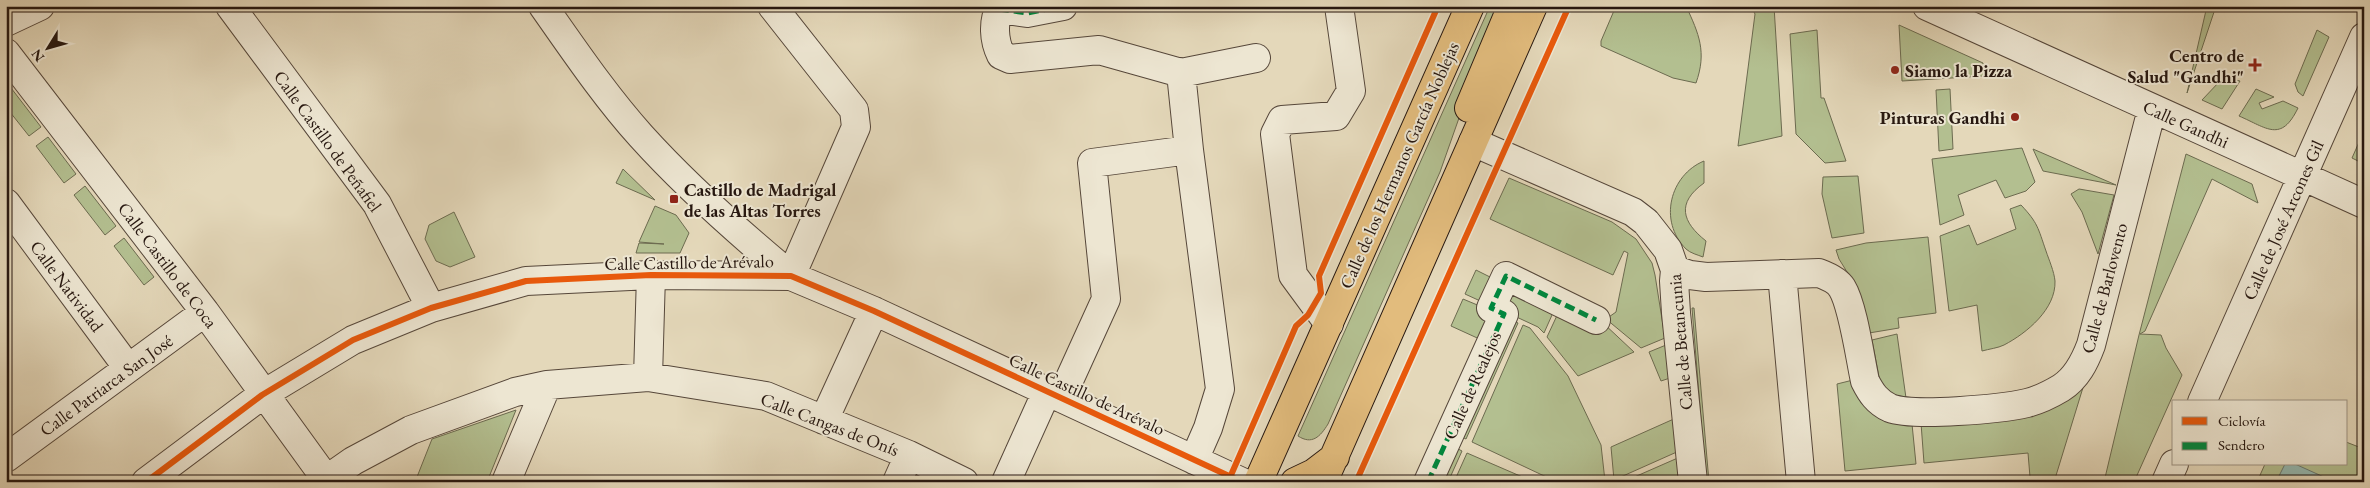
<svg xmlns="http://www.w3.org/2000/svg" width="2370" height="488" viewBox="0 0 2370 488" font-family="'EB Garamond',serif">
  <rect width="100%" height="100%" fill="#e4d8ba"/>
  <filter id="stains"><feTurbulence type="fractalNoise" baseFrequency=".004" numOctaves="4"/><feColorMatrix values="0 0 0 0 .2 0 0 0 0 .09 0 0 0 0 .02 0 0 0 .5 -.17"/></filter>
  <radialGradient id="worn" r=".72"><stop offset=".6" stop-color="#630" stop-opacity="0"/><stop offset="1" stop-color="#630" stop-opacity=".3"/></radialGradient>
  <path fill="#b3bf90" stroke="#6c6b50" d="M 1490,6 L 1504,6 L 1478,64 L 1440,172 L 1328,424 C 1320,437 1312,445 1298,436 Z
    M 1616,6 L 1686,6 C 1699,34 1707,52 1696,83 L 1673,78 L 1601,46 L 1601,41 Z
    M 1751,6 L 1774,6 L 1782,136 L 1738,146 L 1755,14 Z
    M 2207,6 L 2216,6 L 2187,93 Z
    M 1899,25 L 1983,63 L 1984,76 L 1902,81 Z
    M 1817,30 L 1821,98 L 1824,98 L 1846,161 L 1825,163 L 1796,134 L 1790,34 Z
    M 2317,30 L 2329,37 L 2303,96 L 2298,92 L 2295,84 Z
    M 2228,78 L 2240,81 L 2222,109 L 2202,100 L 2220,81 Z
    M 8,84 L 41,127 L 29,136 L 6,107 Z
    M 1950,89 L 1953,149 L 1939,151 L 1936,90 Z
    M 2256,89 L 2274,97 L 2259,103 L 2262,109 L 2283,101 L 2298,108 C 2281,143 2267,128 2239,116 Z
    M 2364,131 L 2364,164 L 2352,158 Z
    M 48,137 L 76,174 L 64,183 L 36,146 Z
    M 2022,148 L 2035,182 L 2026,191 L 2005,198 L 1996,180 L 1958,195 L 1964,215 L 1940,225 L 1932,159 Z
    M 2033,149 L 2116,185 L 2043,171 Z
    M 2186,154 L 2252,184 L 2258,203 L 2212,179 L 2145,331 L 2140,334 L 2161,335 L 2166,348 L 2182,375 L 2134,482 L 2104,482 L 2139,335 Z
    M 1704,161 L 1704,183 C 1676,203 1682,222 1706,241 L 1703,257 C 1698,255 1690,253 1686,249 C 1658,221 1670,175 1704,161 Z
    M 623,169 L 655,200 L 616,183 Z
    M 1858,176 L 1864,233 L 1832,238 L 1822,194 L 1823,177 Z
    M 1509,178 L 1612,222 L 1636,239 L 1652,263 L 1655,275 L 1665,338 L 1641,348 L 1606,319 L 1616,312 L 1628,253 L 1624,251 L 1613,275 L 1490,219 Z
    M 85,186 L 116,226 L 105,235 L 74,195 Z
    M 2079,189 L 2114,195 L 2098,254 L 2082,212 L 2071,194 Z
    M 2021,205 C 2038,223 2038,228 2046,251 C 2049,260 2054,271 2055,281 C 2056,309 2027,333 2004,345 C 1998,348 1989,349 1982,351 L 1977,305 L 1949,311 L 1940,236 L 1969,225 L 1977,245 L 2016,229 L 2010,209 Z
    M 655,206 L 676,215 L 689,233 L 680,253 L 636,253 L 639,243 L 664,244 L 639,242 Z
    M 454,212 L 475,257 L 450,267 L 436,261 L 425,239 L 429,225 Z
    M 1928,237 L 1936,313 L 1898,318 L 1899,328 L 1869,333 L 1857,288 L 1839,259 L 1836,250 L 1866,243 Z
    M 124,238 L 154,277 L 144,285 L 114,246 Z
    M 1476,270 L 1500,282 L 1489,305 L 1465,294 Z
    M 1505,284 L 1556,306 L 1544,333 L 1538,327 L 1495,307 Z
    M 1463,299 L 1499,314 L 1486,342 L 1451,326 Z
    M 1692,308 L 1694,308 L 1709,482 L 1706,482 Z
    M 1560,309 L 1602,322 L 1634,352 L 1578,376 L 1547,337 Z
    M 1507,317 L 1518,323 L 1466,439 L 1456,434 Z
    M 1523,325 L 1530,328 L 1568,376 L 1601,445 L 1605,481 L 1557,482 L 1472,442 Z
    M 1897,334 L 1906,398 L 1891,394 L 1880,382 L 1872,340 Z
    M 1666,345 L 1670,378 L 1661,381 L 1649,352 Z
    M 1853,380 C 1858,415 1882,419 1912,424 L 1916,464 L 1845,471 L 1837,384 Z
    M 2085,381 L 2054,482 L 2041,482 L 2030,477 L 2028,453 L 1924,463 L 1921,423 Z
    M 516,410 L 487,482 L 415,482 L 432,439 Z
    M 1676,418 L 1679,451 L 1614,480 L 1611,447 Z
    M 2346,442 L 2364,449 L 2364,482 L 2257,482 L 2265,464 L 2346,464 Z
    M 1449,444 L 1462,451 L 1448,482 L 1432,482 Z
    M 1467,453 L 1534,482 L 1454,482 Z
    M 1680,457 L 1683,482 L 1623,482 Z"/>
  <path fill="#95b9b1" stroke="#697871" d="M 2285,464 L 2295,464 L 2335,482 L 2276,482 Z"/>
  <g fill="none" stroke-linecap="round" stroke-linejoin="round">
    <g stroke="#56473a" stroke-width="30">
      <path id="minor" d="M 230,6 L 377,204 L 431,308
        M 543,6 C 574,50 605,96 641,136 C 687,187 738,232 791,276
        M 772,6 L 854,110 L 856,127 L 791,276
        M 1001,6 C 992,21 994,41 1001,55 L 1010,59 L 1099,50 L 1181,73
        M 1927,6 L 2364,204
        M 999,9 L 1027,13 L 1063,6
        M 6,22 L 40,6
        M 6,53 L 205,312 L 326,479 L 333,482
        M 1473,142 L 1633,212 L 1646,222 L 1668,250 L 1675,270 L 1674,281 L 1676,313 L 1693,482
        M 1189,150 L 1220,389 L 1208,428 L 1194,460
        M 6,203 L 128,368
        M 1675,270 L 1690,275 L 1706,277 L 1819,273 C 1827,276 1838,281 1842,288 C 1853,306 1860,358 1865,381 C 1871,393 1877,402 1890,408 C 1913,417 2001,409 2027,403 C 2039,400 2051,394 2061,388 C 2077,378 2085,361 2091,345 L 2152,109
        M 1782,274 L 1801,482
        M 1329,324 L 1293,275 L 1275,134 L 1282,120 L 1336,116 L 1351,91 L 1339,6
        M 648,377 L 651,275
        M 1061,398 L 1106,299 L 1092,163 L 1189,150 L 1181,73 L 1256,58
        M 2202,402 L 2364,37
        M 824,420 L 874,311
        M 6,458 L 205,312
        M 146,482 L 262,395 L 353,340 L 431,308 L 526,281 L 651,275 L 791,276 L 874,311 L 1242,482
        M 323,482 L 353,461 L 411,430 L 515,392 L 547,385 L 648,377 L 766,396 L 909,455 L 964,482
        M 506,482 L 547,385
        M 897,482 L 909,455
        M 1006,482 L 1047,391
        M 1428,482 L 1504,314 L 1491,308 L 1506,276 L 1596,320
        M 2166,482 L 2174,464"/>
    </g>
    <g stroke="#261710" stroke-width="30">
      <path id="major" d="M 1469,108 L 1512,6
        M 1258,482 L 1470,6
        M 1295,482 L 1314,473 L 1335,457
        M 1323,482 L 1533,6"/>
    </g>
    <use href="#minor" stroke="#ede6d2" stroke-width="28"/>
    <use href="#major" stroke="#e2bc7d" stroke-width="28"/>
    <path stroke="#00873e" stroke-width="5" stroke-dasharray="10 5" stroke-linecap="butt" d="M 999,9 L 1027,13 L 1063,6
      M 1428,482 L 1504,314 L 1491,308 L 1506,276 L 1596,320"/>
    <g stroke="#ede6d2" stroke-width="9">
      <path id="cycleway" d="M 146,482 L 262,395 L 353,340 L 431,308 L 526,281 L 651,275 L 791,276 L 874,311 L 1242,482
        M 1228,482 L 1296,326 L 1308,315 L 1321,293 L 1319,276 L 1438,6
        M 1356,482 L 1569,6"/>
    </g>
    <use href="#cycleway" stroke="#e8590c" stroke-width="6"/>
  </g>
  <g fill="#8f2418" stroke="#ede6d2" stroke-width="2">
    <path d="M2252.5 57.5h5v5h5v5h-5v5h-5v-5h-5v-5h5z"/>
    <circle cx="1895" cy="70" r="5"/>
    <circle cx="2015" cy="117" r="5"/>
    <rect x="669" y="194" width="10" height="10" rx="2.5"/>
  </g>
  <g text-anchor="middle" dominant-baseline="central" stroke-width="4" stroke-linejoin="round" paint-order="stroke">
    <g font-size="18" font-weight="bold" fill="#261710" stroke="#ede6d2" text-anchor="end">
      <text x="2244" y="55">Centro de<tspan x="2244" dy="21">Salud "Gandhi"</tspan></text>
      <text x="1905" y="70" text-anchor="start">Siamo la Pizza</text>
      <text x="2005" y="117">Pinturas Gandhi</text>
      <text x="684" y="189" text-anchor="start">Castillo de Madrigal<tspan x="684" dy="21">de las Altas Torres</tspan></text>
    </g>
    <g font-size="18" fill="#261710" stroke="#ede6d2">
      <text transform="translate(2186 124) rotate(24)">Calle Gandhi</text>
      <text transform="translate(328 141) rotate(54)">Calle Castillo de Peñafiel</text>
      <text transform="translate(1399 165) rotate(-66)">Calle de los Hermanos García Noblejas</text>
      <text transform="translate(2283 220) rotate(-66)">Calle de José Arcones Gil</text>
      <text transform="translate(689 262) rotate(-1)">Calle Castillo de Arévalo</text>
      <text transform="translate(168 265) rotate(53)">Calle Castillo de Coca</text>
      <text transform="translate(67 286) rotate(53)">Calle Natividad</text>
      <text transform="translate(2104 288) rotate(-75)">Calle de Barlovento</text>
      <text transform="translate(1680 342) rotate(-95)">Calle de Betancunia</text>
      <text transform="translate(106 385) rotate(-36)">Calle Patriarca San José</text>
      <text transform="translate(1472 385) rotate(-66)">Calle de Realejos</text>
      <text transform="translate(1087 394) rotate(25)">Calle Castillo de Arévalo</text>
      <text transform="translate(830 424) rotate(21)">Calle Cangas de Onís</text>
    </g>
  </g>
  <rect width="2370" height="488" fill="none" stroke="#e4d8ba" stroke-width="25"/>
  <rect x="8" y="8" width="2355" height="473" fill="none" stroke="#261710" stroke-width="2.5"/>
  <rect x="12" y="12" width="2345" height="463" fill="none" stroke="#261710"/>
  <rect x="2172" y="400" width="175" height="65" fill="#ede6d2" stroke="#9d9384"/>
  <rect x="2182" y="417" width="25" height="8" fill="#e8590c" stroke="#9d9384"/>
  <text x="2218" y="426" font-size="15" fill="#261710">Ciclovía</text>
  <rect x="2182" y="442" width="25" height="8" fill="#00873e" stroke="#9d9384"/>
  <text x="2218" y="450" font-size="15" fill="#261710">Sendero</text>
  <g transform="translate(48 48) rotate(233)" stroke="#ede6d2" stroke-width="4" paint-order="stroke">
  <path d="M0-4L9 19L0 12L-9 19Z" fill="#261710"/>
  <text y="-8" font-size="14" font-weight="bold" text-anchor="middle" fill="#261710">N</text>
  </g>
  <rect width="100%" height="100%" filter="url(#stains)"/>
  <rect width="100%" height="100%" fill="url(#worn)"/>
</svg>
